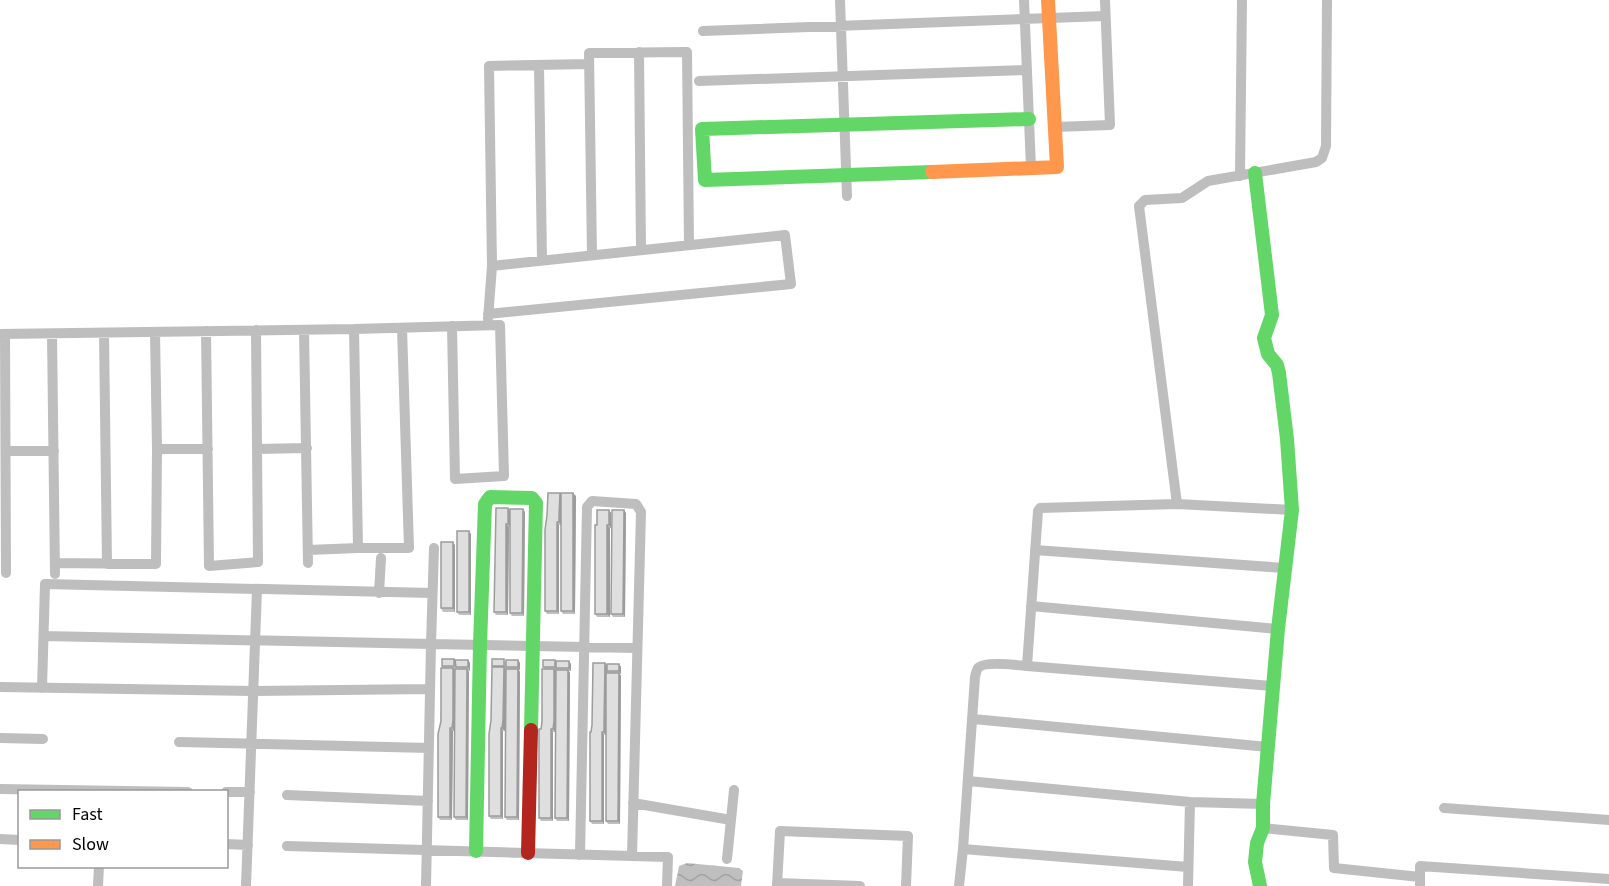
<svg xmlns="http://www.w3.org/2000/svg" width="1609" height="886" viewBox="0 0 1609 886" font-family="'Source Sans 3',sans-serif">
  <defs>
    <pattern id="water-waves" width="16" height="10" patternUnits="userSpaceOnUse" patternTransform="scale(1.5)"><rect width="16" height="10" fill="#bfbfbf"/><path d="M0 5q4-4 8 0t8 0" fill="none" stroke="#a2a2a2"/></pattern>
  </defs>
  <rect width="100%" height="100%" fill="#fff"/>
  <path fill="url(#water-waves)" d="M 687,863 L 739,868 L 743,871 L 741,886 L 675,886 L 679,866 Z"/>
  <g fill="none" stroke-linecap="round" stroke-linejoin="round">
    <path stroke="#bebebe" stroke-width="10" d="M 840,0 L 847,196
      M 1024,0 L 1031,168
      M 703,31 L 1105,16
      M 639,52 L 641,250
      M 539,65 L 542,260
      M 699,81 L 1027,70
      M 1055,127 L 1110,125 L 1105,0
      M 1240,176 L 1242,0
      M 592,255 L 589,53 L 687,52 L 689,245
      M 488,314 L 791,284 L 785,235 L 492,266
      M 488,319 L 492,266 L 489,66 L 589,64
      M 354,329 L 500,325 L 504,476 L 455,479 L 452,326
      M 304,330 L 308,563
      M 206,331 L 209,566 L 258,562 L 256,330
      M 104,333 L 107,564
      M 0,334 L 354,329 L 358,548 L 308,550
      M 5,334 L 6,573
      M 52,334 L 55,574
      M 157,449 L 208,449
      M 257,449 L 307,448
      M 6,451 L 54,451
      M 1177,504 L 1139,206 L 1145,200 L 1182,198 L 1208,181 L 1316,162 L 1322,158 L 1326,146 L 1327,0
      M 358,548 L 409,548 L 402,328
      M 1035,550 L 1284,568
      M 55,563 L 156,564 L 157,449 L 155,332
      M 379,593 L 381,558
      M 1031,606 L 1278,629
      M 44,636 L 431,644 L 434,548
      M 1027,666 L 1038,511 L 1040,508 L 1177,504 L 1292,510
      M 0,687 L 253,691 L 430,689
      M 42,688 L 45,584 L 432,593
      M 973,719 L 1268,747
      M 0,738 L 43,739
      M 179,742 L 429,748
      M 968,781 L 1190,802 L 1263,804
      M 0,789 L 188,792
      M 226,792 L 250,792
      M 287,795 L 428,801
      M 633,803 L 731,820
      M 1444,808 L 1609,820
      M 1263,828 L 1333,835 L 1334,868 L 1420,877
      M 0,839 L 20,840
      M 226,844 L 248,845
      M 287,846 L 668,857 L 667,886
      M 963,849 L 1188,867
      M 580,855 L 587,507 L 592,501 L 636,504 L 641,512 L 632,856
      M 727,859 L 734,790
      M 777,883 L 860,886
      M 98,886 L 99,866
      M 246,886 L 257,589
      M 426,886 L 431,644 L 636,648
      M 777,886 L 780,831 L 908,836 L 906,886
      M 959,886 L 963,849 L 975,677 C 976,673 976,671 978,668 C 984,661 1017,665 1027,666 L 1273,686
      M 1188,886 L 1190,802
      M 1420,886 L 1420,866 L 1609,879"/>
    <path stroke="#63d668" stroke-width="14" d="M 932,172 L 705,180 L 702,129 L 1029,119
      M 1255,173 L 1272,315 L 1264,338 L 1268,354 L 1277,365 L 1279,373 L 1287,439 L 1292,510 L 1278,629 L 1263,804 L 1263,828 L 1257,843 L 1255,862 L 1260,886
      M 476,851 L 480,645 L 485,504 L 490,497 L 532,498 L 536,503 L 531,730"/>
    <path stroke="#ff974d" stroke-width="14" d="M 932,172 L 1057,167 L 1048,0"/>
    <path stroke="#b3261e" stroke-width="14" d="M 528,853 L 531,730"/>
  </g>
  <path fill="#c0c0c0" d="M 561,495 L 576,496 L 575,614 L 563,614 L 561,611 L 561,525 L 559,525 L 559,614 L 547,614 L 545,611 Z
    M 508,508 L 510,511 L 510,527 L 509,527 L 508,615 L 496,615 L 494,612 Z
    M 609,510 L 611,513 L 611,528 L 610,528 L 610,617 L 597,617 L 595,614 Z
    M 525,512 L 524,616 L 512,616 L 510,613 Z
    M 626,513 L 625,617 L 613,617 L 611,614 Z
    M 471,534 L 471,615 L 459,615 L 457,612 Z
    M 455,545 L 455,612 L 443,612 L 441,608 Z
    M 454,659 L 456,662 L 468,660 L 470,663 L 470,671 L 468,671 L 469,672 L 468,820 L 456,820 L 454,817 L 455,725 L 454,731 L 453,731 L 452,820 L 440,820 L 438,817 L 442,668 L 442,666 Z
    M 518,660 L 520,663 L 520,670 L 519,670 L 520,672 L 519,820 L 507,820 L 505,817 L 505,725 L 505,731 L 503,731 L 503,819 L 491,819 L 489,816 L 493,667 L 492,666 L 506,661 Z
    M 556,662 L 571,664 L 571,671 L 569,671 L 570,673 L 569,821 L 557,821 L 555,818 L 556,726 L 555,732 L 553,732 L 553,821 L 541,821 L 539,818 L 541,729 L 544,669 L 543,667 Z
    M 605,663 L 607,665 L 619,664 L 621,667 L 621,674 L 620,674 L 621,676 L 620,824 L 608,824 L 606,821 L 606,730 L 606,735 L 604,735 L 604,824 L 592,824 L 590,821 L 591,732 Z"/>
  <path fill="#9c9c9c" d="M 560,493 L 562,496 L 561,525 L 559,522 Z
    M 573,493 L 576,496 L 575,614 L 573,611 Z
    M 508,508 L 510,511 L 510,527 L 508,524 Z
    M 523,509 L 525,512 L 524,616 L 522,613 Z
    M 609,510 L 611,513 L 611,528 L 609,525 Z
    M 624,510 L 626,513 L 625,617 L 623,614 Z
    M 557,522 L 559,525 L 559,614 L 557,611 Z
    M 506,524 L 509,527 L 508,615 L 506,612 Z
    M 607,525 L 610,528 L 610,617 L 607,614 Z
    M 469,531 L 471,534 L 471,615 L 469,612 Z
    M 453,542 L 455,545 L 455,612 L 453,608 Z
    M 468,660 L 470,663 L 470,671 L 468,667 Z
    M 518,660 L 520,663 L 520,670 L 518,667 Z
    M 569,661 L 571,664 L 571,671 L 569,668 Z
    M 605,663 L 607,666 L 606,735 L 604,732 Z
    M 619,664 L 621,667 L 621,674 L 619,671 Z
    M 504,667 L 506,670 L 506,723 L 505,731 L 502,728 Z
    M 453,668 L 455,671 L 455,723 L 454,731 L 452,728 Z
    M 467,669 L 469,672 L 468,820 L 466,817 Z
    M 518,669 L 520,672 L 519,820 L 517,817 Z
    M 554,669 L 557,672 L 555,732 L 553,729 Z
    M 568,670 L 570,673 L 569,821 L 567,818 Z
    M 619,673 L 621,676 L 620,824 L 618,821 Z
    M 450,728 L 453,731 L 452,820 L 450,817 Z
    M 501,728 L 503,731 L 503,819 L 501,816 Z
    M 551,729 L 553,732 L 553,821 L 551,818 Z
    M 602,732 L 604,735 L 604,824 L 602,821 Z"/>
  <path fill="#dfdfdf" stroke="#9c9c9c" stroke-width="1.5" d="M 548,493 L 560,493 L 559,515 L 559,522 L 557,522 L 557,611 L 545,611 L 545,530 L 547,515 Z
    M 561,493 L 573,493 L 573,611 L 561,611 Z
    M 496,508 L 508,508 L 508,524 L 506,524 L 506,612 L 494,612 Z
    M 510,509 L 523,509 L 522,613 L 510,613 Z
    M 597,510 L 609,510 L 609,525 L 607,525 L 607,614 L 595,614 L 595,525 L 597,525 Z
    M 612,510 L 624,510 L 623,614 L 611,614 Z
    M 457,531 L 469,531 L 469,612 L 457,612 Z
    M 441,542 L 453,542 L 453,608 L 441,608 Z
    M 442,659 L 454,659 L 454,666 L 442,666 Z
    M 492,659 L 504,659 L 504,666 L 492,666 Z
    M 455,660 L 468,660 L 468,667 L 456,667 Z
    M 506,660 L 518,660 L 518,667 L 506,667 Z
    M 543,660 L 555,660 L 555,667 L 543,667 Z
    M 556,661 L 569,661 L 569,668 L 556,668 Z
    M 593,663 L 605,663 L 604,724 L 604,732 L 602,732 L 602,821 L 590,821 L 590,732 L 591,732 L 592,725 Z
    M 607,664 L 619,664 L 619,671 L 607,671 Z
    M 492,667 L 504,667 L 503,720 L 502,728 L 501,728 L 501,816 L 489,816 L 489,734 L 491,720 Z
    M 441,668 L 453,668 L 453,720 L 452,728 L 450,728 L 450,817 L 438,817 L 438,734 L 441,721 Z
    M 455,669 L 467,669 L 466,817 L 454,817 Z
    M 506,669 L 518,669 L 517,817 L 505,817 Z
    M 542,669 L 554,669 L 554,721 L 553,729 L 551,729 L 551,818 L 539,818 L 539,729 L 541,729 L 542,722 Z
    M 556,670 L 568,670 L 567,818 L 555,818 Z
    M 606,673 L 619,673 L 618,821 L 606,821 Z"/>
  <rect x="18" y="790" width="210" height="78" fill="#ffffff" stroke="#999999" stroke-width="1.5"/>
  <rect x="30" y="810" width="30" height="9" fill="#63d668" stroke="#999999" stroke-width="1.5"/>
  <text x="72" y="820" font-size="18" fill="#000000">Fast</text>
  <rect x="30" y="840" width="30" height="9" fill="#ff974d" stroke="#999999" stroke-width="1.5"/>
  <text x="72" y="850" font-size="18" fill="#000000">Slow</text>
</svg>
